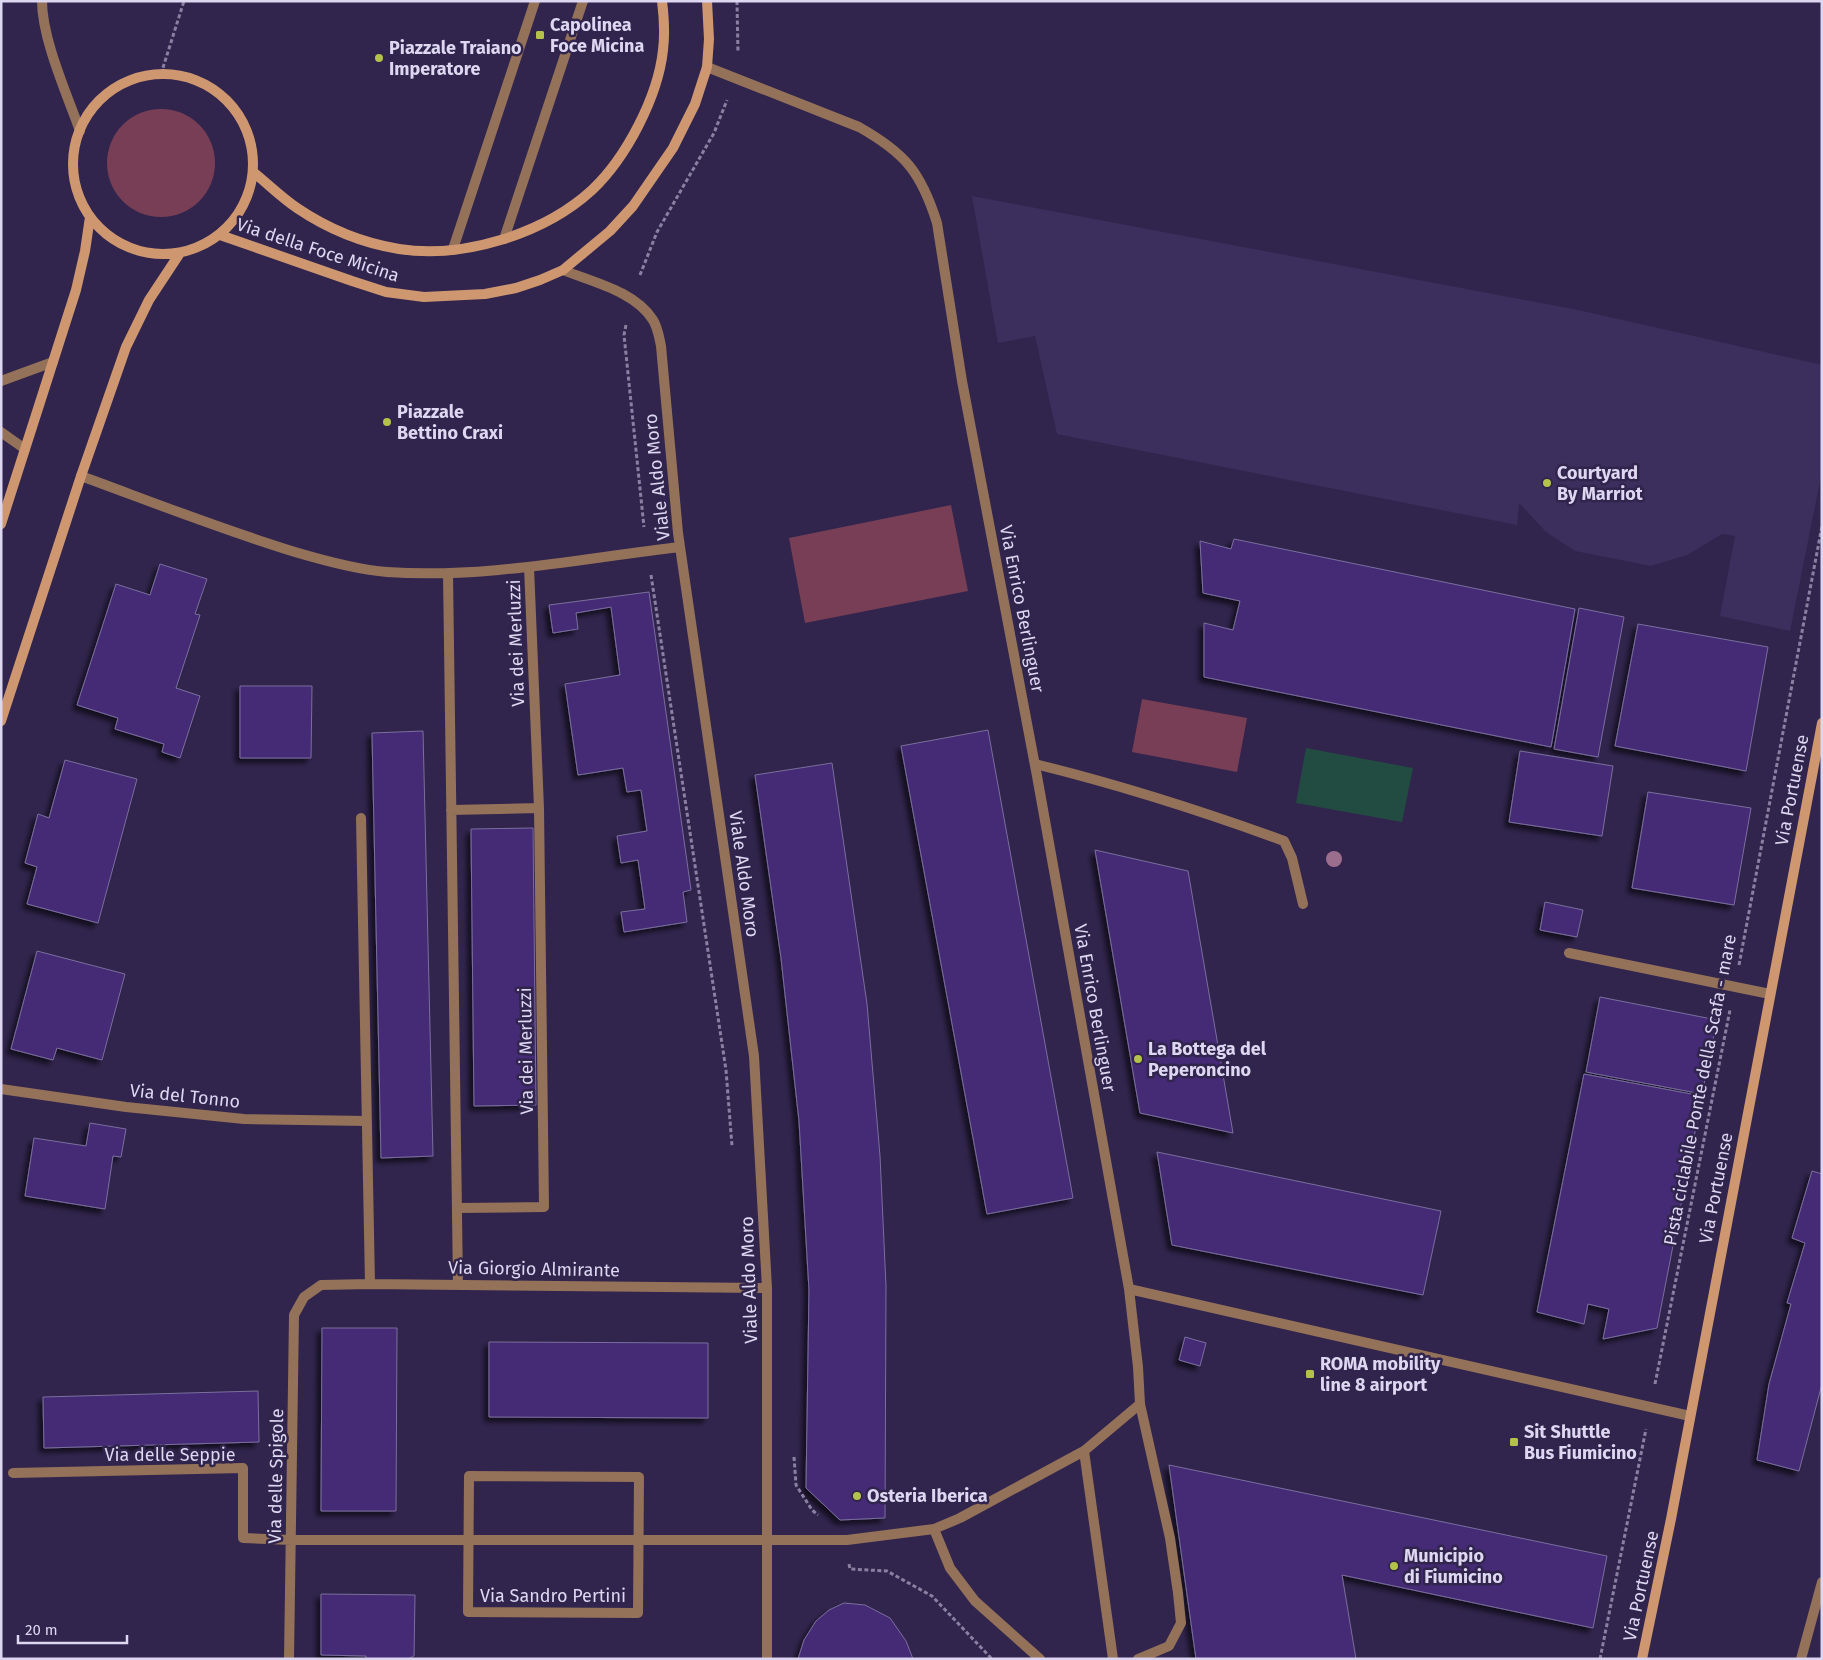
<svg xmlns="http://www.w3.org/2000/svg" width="1823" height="1660" viewBox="0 0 1823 1660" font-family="'Fira Sans',sans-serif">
  <defs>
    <filter id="shadow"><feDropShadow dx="-4.5" dy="4.5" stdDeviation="2.5" flood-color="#0009"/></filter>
  </defs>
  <rect width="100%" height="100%" fill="#31254d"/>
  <path fill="#3d2f5d" d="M 972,196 L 1578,310 L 1822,365 L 1822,471 L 1790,631 L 1720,616 L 1735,536 L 1722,534 L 1687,555 L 1651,566 L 1575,551 L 1546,532 L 1519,503 L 1517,525 L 1057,434 L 1035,336 L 998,343 Z"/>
  <path fill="#783e55" d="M107 163a54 54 0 1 1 108 0a54 54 0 1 1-108 0Z
    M 951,505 L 968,591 L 805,623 L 789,538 Z
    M 1142,699 L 1247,718 L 1237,772 L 1132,752 Z"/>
  <path fill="#224c42" d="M 1306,748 L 1413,768 L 1402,822 L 1296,803 Z"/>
  <path fill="#442976" stroke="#7a6f9d" filter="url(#shadow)" d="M 1234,539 L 1575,609 L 1551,747 L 1204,677 L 1204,623 L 1233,630 L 1240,601 L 1203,593 L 1200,541 L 1231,549 Z
    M 160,564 L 207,579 L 195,614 L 200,615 L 176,688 L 200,696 L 180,758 L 162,752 L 164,744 L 115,729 L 118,718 L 77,705 L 116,584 L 150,595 Z
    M 649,592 L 691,890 L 683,892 L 687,922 L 624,932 L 621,912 L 645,909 L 638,860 L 621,863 L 617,836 L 647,831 L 641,790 L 627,792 L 623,768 L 578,775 L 565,684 L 620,675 L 611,607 L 576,613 L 578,629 L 553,633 L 549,605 Z
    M 1579,608 L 1624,617 L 1598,757 L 1554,749 Z
    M 1638,624 L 1768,647 L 1746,771 L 1615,746 Z
    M 240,686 L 312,686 L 311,758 L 240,758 Z
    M 988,730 L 1073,1198 L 987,1214 L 901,746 Z
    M 423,731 L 433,1156 L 381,1158 L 372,733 Z
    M 1520,751 L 1613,766 L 1602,836 L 1509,822 Z
    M 65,760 L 137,779 L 98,923 L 27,904 L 37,867 L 25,863 L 38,814 L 49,818 Z
    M 832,763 L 867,1004 L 880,1156 L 886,1286 L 885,1518 L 840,1520 L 806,1488 L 809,1290 L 799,1121 L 781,958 L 755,775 Z
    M 1648,792 L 1751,808 L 1734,905 L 1632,888 Z
    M 533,828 L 536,1105 L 474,1106 L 471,829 Z
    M 1095,850 L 1188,871 L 1233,1133 L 1140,1113 Z
    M 1545,902 L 1583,910 L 1577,937 L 1540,930 Z
    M 37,951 L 125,974 L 102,1060 L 57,1048 L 53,1060 L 11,1049 Z
    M 1600,997 L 1717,1020 L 1702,1094 L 1586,1072 Z
    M 1584,1074 L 1702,1096 L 1657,1328 L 1603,1339 L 1609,1309 L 1588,1304 L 1584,1324 L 1537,1312 Z
    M 90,1123 L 126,1129 L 121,1157 L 113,1156 L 105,1209 L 25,1196 L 34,1138 L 86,1146 Z
    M 1157,1152 L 1441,1211 L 1423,1295 L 1172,1245 Z
    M 1812,1171 L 1822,1174 L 1822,1384 L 1799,1471 L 1757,1460 L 1769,1384 L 1791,1304 L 1787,1303 L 1805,1243 L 1792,1238 Z
    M 322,1328 L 397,1328 L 396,1511 L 321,1511 Z
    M 1185,1337 L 1206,1343 L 1200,1366 L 1179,1360 Z
    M 489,1342 L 708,1343 L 708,1418 L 489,1417 Z
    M 258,1391 L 259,1442 L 44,1448 L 43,1397 Z
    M 1169,1465 L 1607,1556 L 1593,1628 L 1342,1575 L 1356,1659 L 1196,1659 Z
    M 321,1594 L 415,1595 L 414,1656 L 408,1659 L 366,1659 L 366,1656 L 321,1655 Z
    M 844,1603 L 865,1605 L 890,1618 L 906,1641 L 913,1659 L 798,1659 L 804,1640 L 816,1621 L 829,1610 Z"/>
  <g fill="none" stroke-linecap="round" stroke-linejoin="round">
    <path stroke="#8a81a2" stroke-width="3" stroke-dasharray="4 2.5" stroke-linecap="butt" d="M 737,1 L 738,53
      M 161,74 L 184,1
      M 640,275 L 657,232 L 714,133 L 727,100
      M 626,325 L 624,335 L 644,527
      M 651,575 L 726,1070 L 732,1146
      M 1739,965 L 1822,526
      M 1655,1384 L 1730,1010
      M 794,1457 L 796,1485 L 812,1510 L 818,1515
      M 849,1564 L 850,1569 L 887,1571 L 932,1596 L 992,1659
      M 1600,1659 L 1646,1429"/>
    <path stroke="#947159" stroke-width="10" d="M 42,1 C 42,39 67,94 80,131
      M 504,239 L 583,1
      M 453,249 L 535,1
      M 1035,764 C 1120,785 1202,811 1284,841 L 1292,858 L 1303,904
      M 1569,953 L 1770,994
      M 469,1476 L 639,1477 L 638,1613 L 468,1612 Z
      M 1138,1659 L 1169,1646 L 1181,1623 L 1178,1593 L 1170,1538 L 1140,1404"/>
    <path stroke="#947159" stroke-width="10" d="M 563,270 C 592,282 635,291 653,320 C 658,328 659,337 661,346 L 678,533 L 754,1056 L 767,1288 L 767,1659
      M 1,381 L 53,362
      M 1,432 L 25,449
      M 81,476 C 152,502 223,530 295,552 C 322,560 359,570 387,572 C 485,579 583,558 680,547
      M 448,574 L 458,1285
      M 451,810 L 539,808
      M 361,818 L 370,1284
      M 1,1089 L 126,1107 L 244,1119 L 366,1121
      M 457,1208 L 544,1207 L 539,808 L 529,567
      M 1129,1289 L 1690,1416
      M 1084,1451 L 1113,1659
      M 13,1473 L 243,1468 L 243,1538 L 291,1540 L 847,1540 L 934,1529 L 960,1518 L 1084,1451 L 1140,1404 L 1138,1367 L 1129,1289 L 1037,776 L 962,381 L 937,223 C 921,172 905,153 859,127 L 707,67
      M 934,1529 L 950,1568 L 975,1601 L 1040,1659
      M 289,1659 L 294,1315 L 304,1297 L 321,1285 L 370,1284 L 767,1288
      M 1801,1659 L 1822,1582"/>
    <path stroke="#cf9770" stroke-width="10" d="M73 164a90 90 0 1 1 180 0a90 90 0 1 1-180 0Z
      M 253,172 C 268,184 282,198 297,208 C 328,229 362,243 399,249 C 463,259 544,234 592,190 C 626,158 658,97 663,50 C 665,34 664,17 662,1
      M 220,235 L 352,281 L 386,292 L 424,297 L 485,294 L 516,288 L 540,280 L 563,270 L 610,231 L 633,206 L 673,148 L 695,104 L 707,67 L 709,39 L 707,1
      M 1,524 L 76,290 L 85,251 L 90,217
      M 1,721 L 81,476 L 126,347 L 149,300 L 180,253
      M 1642,1659 L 1671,1519 L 1822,723"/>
  </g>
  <circle fill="#9c6e8e" cx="1334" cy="859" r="8"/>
  <g fill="#b4c24a" stroke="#31254d" stroke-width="2">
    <rect x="535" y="30" width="10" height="10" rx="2.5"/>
    <circle cx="379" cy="58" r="5"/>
    <circle cx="387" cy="422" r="5"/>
    <circle cx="1547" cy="483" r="5"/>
    <circle cx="1138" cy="1059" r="5"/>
    <rect x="1305" y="1369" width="10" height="10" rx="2.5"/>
    <rect x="1509" y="1437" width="10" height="10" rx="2.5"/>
    <circle cx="857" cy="1496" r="5"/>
    <circle cx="1394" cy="1566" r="5"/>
  </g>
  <g text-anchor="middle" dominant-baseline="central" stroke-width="5" stroke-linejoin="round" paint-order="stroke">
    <g font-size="18" font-weight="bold" fill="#ddd7f1" stroke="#31254d" text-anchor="start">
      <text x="550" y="25">Capolinea<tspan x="550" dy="21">Foce Micina</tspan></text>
      <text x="389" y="48">Piazzale Traiano<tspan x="389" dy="21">Imperatore</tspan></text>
      <text x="397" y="412">Piazzale<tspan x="397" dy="21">Bettino Craxi</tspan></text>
      <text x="1557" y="473">Courtyard<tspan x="1557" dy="21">By Marriot</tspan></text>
      <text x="1148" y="1049">La Bottega del<tspan x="1148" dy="21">Peperoncino</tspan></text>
      <text x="1320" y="1364">ROMA mobility<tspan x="1320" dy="21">line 8 airport</tspan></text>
      <text x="1524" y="1432">Sit Shuttle<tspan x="1524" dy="21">Bus Fiumicino</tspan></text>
      <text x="867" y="1496">Osteria Iberica</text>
      <text x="1404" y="1556">Municipio<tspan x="1404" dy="21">di Fiumicino</tspan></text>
    </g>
    <g font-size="18" fill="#ddd7f1" stroke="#31254d">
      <text transform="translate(318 250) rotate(18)">Via della Foce Micina</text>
      <text transform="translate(657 477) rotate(-96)">Viale Aldo Moro</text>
      <text transform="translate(1022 609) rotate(79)">Via Enrico Berlinguer</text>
      <text transform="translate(516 643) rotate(-92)">Via dei Merluzzi</text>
      <text transform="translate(1792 790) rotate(-79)">Via Portuense</text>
      <text transform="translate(744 874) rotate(82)">Viale Aldo Moro</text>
      <text transform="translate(1095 1008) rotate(80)">Via Enrico Berlinguer</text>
      <text transform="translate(526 1051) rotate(-91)">Via dei Merluzzi</text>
      <text transform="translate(1700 1090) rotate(-79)">Pista ciclabile Ponte della Scafa - mare</text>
      <text transform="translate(185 1096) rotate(6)">Via del Tonno</text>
      <text transform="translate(1716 1188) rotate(-79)">Via Portuense</text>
      <text transform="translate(534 1269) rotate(1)">Via Giorgio Almirante</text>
      <text transform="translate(749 1280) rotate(-92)">Viale Aldo Moro</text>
      <text x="170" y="1455">Via delle Seppie</text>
      <text transform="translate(276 1476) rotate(-89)">Via delle Spigole</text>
      <text transform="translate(1641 1586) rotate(-78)">Via Portuense</text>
      <text x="553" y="1596">Via Sandro Pertini</text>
    </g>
  </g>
  <rect width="1823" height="1660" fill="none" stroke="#ddd7f1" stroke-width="5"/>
  <path d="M18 1635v8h109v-8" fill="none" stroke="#ddd7f1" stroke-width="2.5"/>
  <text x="25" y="1635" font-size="15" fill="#ddd7f1" stroke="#31254d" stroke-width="4" paint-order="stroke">20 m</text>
</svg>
